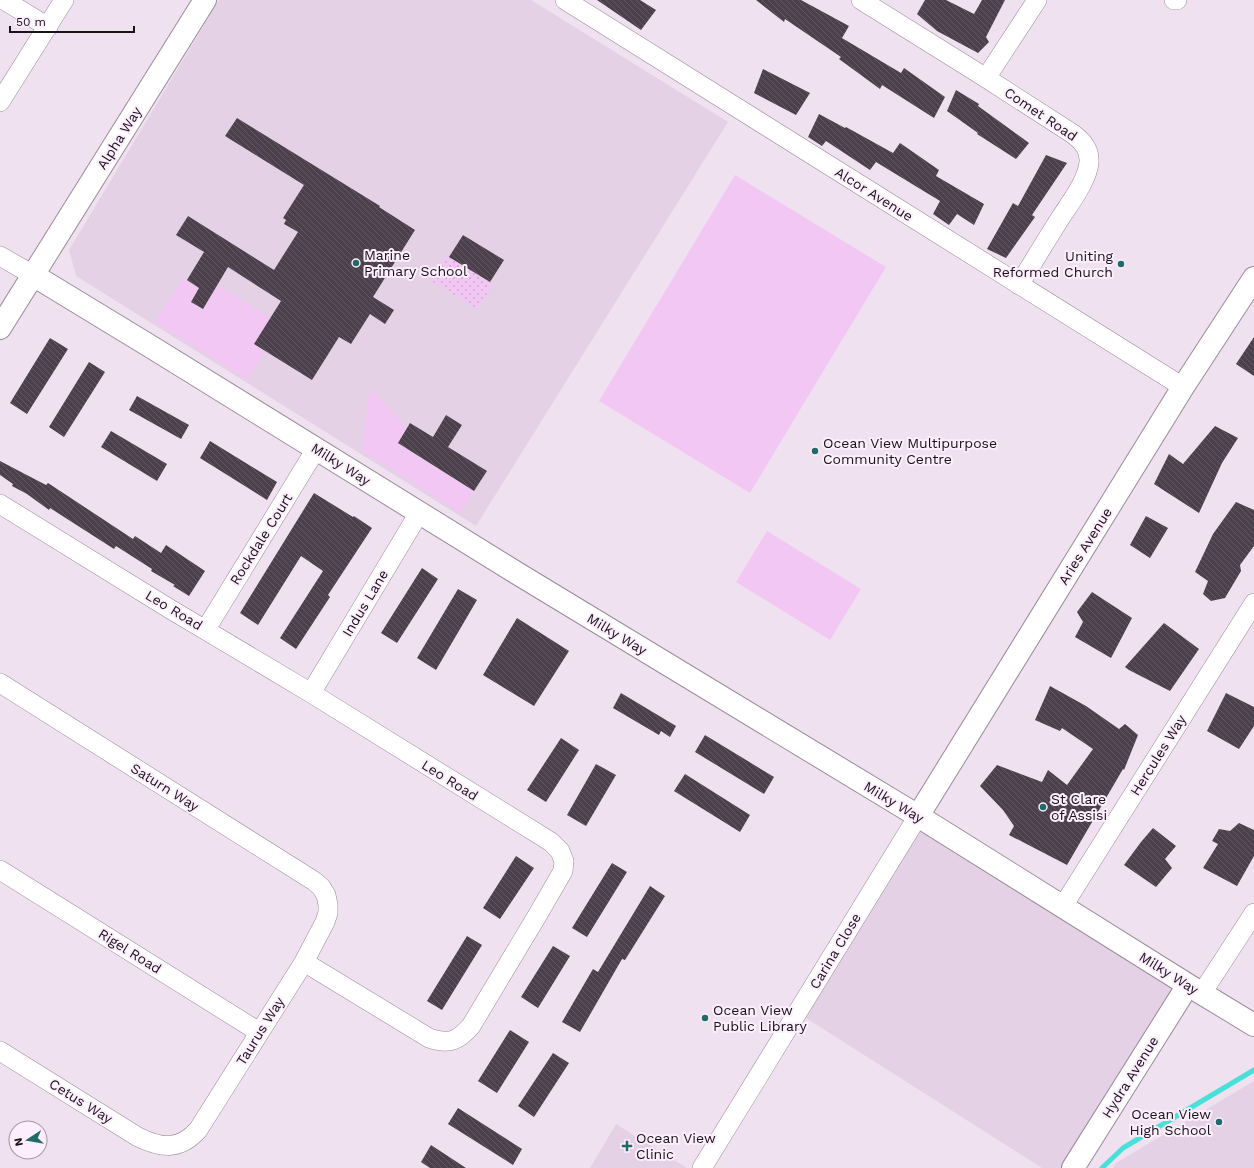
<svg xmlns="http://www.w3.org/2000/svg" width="1254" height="1168" viewBox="0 0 1254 1168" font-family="'Work Sans',sans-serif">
  <defs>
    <pattern id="park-dots" width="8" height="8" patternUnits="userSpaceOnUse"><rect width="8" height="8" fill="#f3c7f4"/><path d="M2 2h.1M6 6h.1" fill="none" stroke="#d0aad0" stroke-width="1.8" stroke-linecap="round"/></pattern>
    <pattern id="building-back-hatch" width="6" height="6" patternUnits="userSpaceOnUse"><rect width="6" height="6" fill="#4c404c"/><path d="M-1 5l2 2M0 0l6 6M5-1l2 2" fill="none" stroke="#625862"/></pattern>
  </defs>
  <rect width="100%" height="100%" fill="#f0e1f0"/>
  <path fill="#e5d1e5" d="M 219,0 L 531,0 L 728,122 L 476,526 L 76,276 L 69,250 Z
    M 918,816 L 1188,985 L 1073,1168 L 1042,1168 L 798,1013 Z
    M 1254,1081 L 1254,1168 L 1113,1168 L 1116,1163 Z
    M 616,1124 L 687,1168 L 590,1168 Z"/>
  <path fill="url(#park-dots)" d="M 446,255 L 493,284 L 478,308 L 474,307 L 430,280 Z"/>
  <path fill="#f3c7f4" d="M 735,175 L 886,267 L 750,493 L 599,401 Z
    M 183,278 L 199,288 L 191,302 L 203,309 L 218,285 L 271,318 L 265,351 L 248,380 L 155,322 Z
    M 374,391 L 407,428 L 398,444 L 474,491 L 461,513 L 362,451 L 369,394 Z
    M 767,531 L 861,589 L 830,640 L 736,582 Z"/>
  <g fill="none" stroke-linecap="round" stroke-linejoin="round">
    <path stroke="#48e0d8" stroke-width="5" d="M 1102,1168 L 1123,1148 L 1254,1070"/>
  </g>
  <path fill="url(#building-back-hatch)" d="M 597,0 L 640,0 L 656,10 L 641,30 Z
    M 756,0 L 801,0 L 849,26 L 842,38 L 901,73 L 904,68 L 945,97 L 934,118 L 882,85 L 880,89 L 839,59 L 841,57 L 785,19 L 784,22 Z
    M 925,0 L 946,0 L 974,14 L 982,0 L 1005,0 L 986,37 L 989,42 L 978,53 L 937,31 L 917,14 Z
    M 763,69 L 810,93 L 796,115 L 754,93 Z
    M 956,90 L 979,104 L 978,106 L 1029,143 L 1016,159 L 977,134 L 978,133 L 947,111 Z
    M 819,114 L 845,128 L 846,127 L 893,153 L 900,143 L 939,170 L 936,176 L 984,204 L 974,225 L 957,214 L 949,225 L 933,214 L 940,201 L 876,162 L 870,170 L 826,141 L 822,146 L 808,137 Z
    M 237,118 L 380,206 L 379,207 L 415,230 L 373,297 L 394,310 L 385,324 L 370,314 L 351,344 L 339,337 L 312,380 L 254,344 L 281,301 L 228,267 L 203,309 L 191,302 L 199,288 L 187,280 L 204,252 L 176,235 L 188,216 L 274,270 L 298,232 L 284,224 L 286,220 L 283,218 L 304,185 L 225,136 Z
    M 1046,155 L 1067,163 L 1032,215 L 1035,217 L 1006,258 L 987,249 L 1013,203 L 1018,206 Z
    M 463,235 L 504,260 L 490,282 L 449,257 Z
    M 1254,337 L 1254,376 L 1236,364 Z
    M 50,338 L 68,349 L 27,414 L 10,403 Z
    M 89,362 L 105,372 L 64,437 L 49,427 Z
    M 137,396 L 189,425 L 181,439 L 129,410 Z
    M 446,415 L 462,425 L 448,447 L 487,471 L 474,491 L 398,443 L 410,423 L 433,437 Z
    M 1215,426 L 1238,438 L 1222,463 L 1199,513 L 1154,484 L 1169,454 L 1183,464 Z
    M 111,431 L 167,464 L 157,481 L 101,447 Z
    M 210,441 L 277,482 L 267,500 L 200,458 Z
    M 0,461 L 46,485 L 48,483 L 133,539 L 135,536 L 161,553 L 166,545 L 205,571 L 189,596 L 173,586 L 175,585 L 151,571 L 152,569 L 116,546 L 114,549 L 50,508 L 49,510 L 27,494 L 12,486 L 13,484 L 0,475 Z
    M 314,493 L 353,517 L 354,516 L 372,528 L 328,595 L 330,597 L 296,649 L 280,638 L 323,571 L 301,556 L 258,625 L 240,613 Z
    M 1236,502 L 1254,510 L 1254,546 L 1240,565 L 1241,571 L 1225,598 L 1211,601 L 1203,594 L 1208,581 L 1195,572 L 1213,534 Z
    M 1146,516 L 1168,528 L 1150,558 L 1130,545 Z
    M 422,568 L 438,579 L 397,643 L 381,633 Z
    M 458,589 L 477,600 L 436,670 L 417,658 Z
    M 1092,592 L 1132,618 L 1111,658 L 1075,637 L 1083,622 L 1077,612 Z
    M 517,618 L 569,651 L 534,706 L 483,675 Z
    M 1164,623 L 1199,649 L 1170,691 L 1129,670 L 1125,667 Z
    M 1050,686 L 1086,706 L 1119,729 L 1125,724 L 1138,735 L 1124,770 L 1123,769 L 1067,865 L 1009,835 L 1014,826 L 1003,810 L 980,786 L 997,765 L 1042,782 L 1048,770 L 1067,785 L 1093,749 L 1062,728 L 1060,731 L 1035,720 Z
    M 621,693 L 676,726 L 670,737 L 661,731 L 659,735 L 613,708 Z
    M 1226,693 L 1254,707 L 1254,726 L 1239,749 L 1207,731 Z
    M 705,735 L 774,777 L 764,794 L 695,752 Z
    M 561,738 L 579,750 L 546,802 L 527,790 Z
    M 596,764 L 616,775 L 586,826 L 567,815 Z
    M 685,774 L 750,815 L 740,832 L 674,791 Z
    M 1239,823 L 1254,830 L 1254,856 L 1237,886 L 1203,868 L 1218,844 L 1212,841 L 1219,829 L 1230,831 Z
    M 1153,828 L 1176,846 L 1165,859 L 1172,868 L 1156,887 L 1124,865 L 1141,842 Z
    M 516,856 L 534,868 L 500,919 L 483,908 Z
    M 612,863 L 627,872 L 587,937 L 572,928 Z
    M 650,886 L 665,896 L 625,960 L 622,959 L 580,1032 L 562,1022 L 593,969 L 598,972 Z
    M 467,936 L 482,945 L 442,1010 L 427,1001 Z
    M 553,946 L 570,956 L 538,1008 L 521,997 Z
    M 510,1030 L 529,1042 L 497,1093 L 478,1081 Z
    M 553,1053 L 569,1063 L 534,1117 L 518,1106 Z
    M 458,1108 L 522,1149 L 513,1165 L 448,1124 Z
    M 431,1145 L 466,1168 L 430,1168 L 421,1162 Z"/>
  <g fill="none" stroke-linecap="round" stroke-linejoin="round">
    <g stroke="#998b99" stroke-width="20">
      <path id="street" d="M 4,0 L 48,27
        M 565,0 L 1183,387
        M 861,0 L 986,78 L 1073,134 C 1082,141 1090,149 1089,162 C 1088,179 1071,202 1061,217 C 1047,239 1033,262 1019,285
        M 1174,0 L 1177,0
        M 986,78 L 1037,0
        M 0,102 L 64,0
        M 0,256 L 33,275
        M 0,504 L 170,609 L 311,693 L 551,842 L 560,851 L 564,861 L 563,871 L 537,916 L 471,1026 C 458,1041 449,1045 429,1038 L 304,962
        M 206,629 L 316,449
        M 0,683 L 314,881 L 321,887 L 326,895 L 328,905 L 328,913 L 325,922 L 304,962 L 198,1130 C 179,1151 161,1148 138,1137 L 0,1051
        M 311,693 L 419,513
        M 0,870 L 259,1032
        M 1063,906 L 1254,603
        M 1202,993 L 1254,913
        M 702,1168 L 918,816"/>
    </g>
    <g stroke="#998b99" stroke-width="24">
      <path id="secondary" d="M 33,275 L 153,348 L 520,575 L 918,816 L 1188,985 L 1254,1025
        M 0,328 L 205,0
        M 918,816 L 1183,387 L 1254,278
        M 1073,1168 L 1188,985"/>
    </g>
    <use href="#street" stroke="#fff" stroke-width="19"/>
    <use href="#secondary" stroke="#fff" stroke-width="22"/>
  </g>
  <g fill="#206b67" stroke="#fdeefd" stroke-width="1.5">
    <circle cx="356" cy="263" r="4"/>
    <circle cx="1121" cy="264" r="4"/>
    <circle cx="815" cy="451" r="4"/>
    <circle cx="1043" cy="807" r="4"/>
    <circle cx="705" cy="1018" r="4"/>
    <circle cx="1219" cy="1122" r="4"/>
    <path d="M625 1140h4v4h4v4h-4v4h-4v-4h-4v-4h4z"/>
  </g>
  <g text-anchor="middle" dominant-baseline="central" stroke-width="4" stroke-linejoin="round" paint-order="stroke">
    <g font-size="14" fill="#181318" stroke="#fdeefd">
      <text transform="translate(1041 114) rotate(34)">Comet Road</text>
      <text transform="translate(119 138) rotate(-58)">Alpha Way</text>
      <text transform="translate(874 194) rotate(32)">Alcor Avenue</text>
      <text transform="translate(341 464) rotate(32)">Milky Way</text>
      <text transform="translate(261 539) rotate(-58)">Rockdale Court</text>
      <text transform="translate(1085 546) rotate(-58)">Aries Avenue</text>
      <text transform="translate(365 603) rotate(-59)">Indus Lane</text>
      <text transform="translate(174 610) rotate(31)">Leo Road</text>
      <text transform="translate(617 634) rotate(31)">Milky Way</text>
      <text transform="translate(1158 755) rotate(-58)">Hercules Way</text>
      <text transform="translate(450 780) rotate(32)">Leo Road</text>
      <text transform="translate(165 787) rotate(32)">Saturn Way</text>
      <text transform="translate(894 802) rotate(31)">Milky Way</text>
      <text transform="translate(130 951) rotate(32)">Rigel Road</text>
      <text transform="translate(835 951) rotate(-59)">Carina Close</text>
      <text transform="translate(1169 973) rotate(32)">Milky Way</text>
      <text transform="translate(260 1031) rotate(-58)">Taurus Way</text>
      <text transform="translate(1130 1077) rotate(-58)">Hydra Avenue</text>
      <text transform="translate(81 1101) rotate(32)">Cetus Way</text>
    </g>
    <g font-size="14" fill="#181318" stroke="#fdeefd" text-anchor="start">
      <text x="364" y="255">Marine<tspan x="364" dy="16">Primary School</tspan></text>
      <text x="1113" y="256" text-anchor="end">Uniting<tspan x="1113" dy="16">Reformed Church</tspan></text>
      <text x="823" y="443">Ocean View Multipurpose<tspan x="823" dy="16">Community Centre</tspan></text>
      <text x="1051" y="799">St Clare<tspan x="1051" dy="16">of Assisi</tspan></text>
      <text x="713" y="1010">Ocean View<tspan x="713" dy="16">Public Library</tspan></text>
      <text x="1211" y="1114" text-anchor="end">Ocean View<tspan x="1211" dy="16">High School</tspan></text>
      <text x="636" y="1138">Ocean View<tspan x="636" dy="16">Clinic</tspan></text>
    </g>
  </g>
  <g transform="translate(28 1140) rotate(258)"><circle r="19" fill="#fdeefd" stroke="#a196a1"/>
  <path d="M0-3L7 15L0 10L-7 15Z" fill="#206b67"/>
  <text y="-6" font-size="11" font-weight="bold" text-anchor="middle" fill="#181318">N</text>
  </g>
  <path d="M10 26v6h124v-6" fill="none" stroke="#181318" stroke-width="2"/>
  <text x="16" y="26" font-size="12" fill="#181318" stroke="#fdeefd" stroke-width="3" paint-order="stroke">50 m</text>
</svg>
